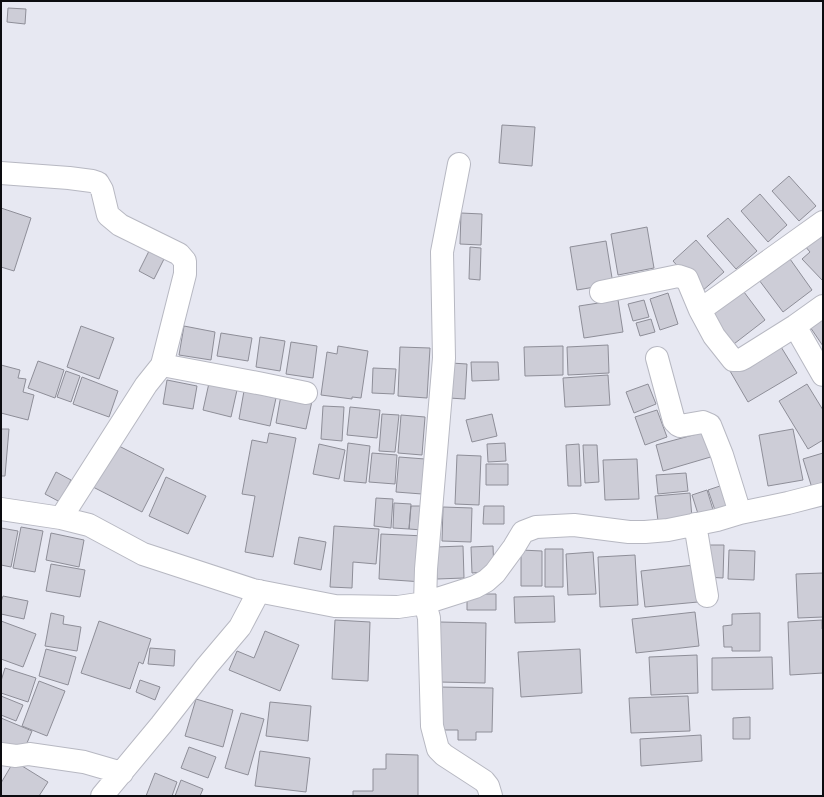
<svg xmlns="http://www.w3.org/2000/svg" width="824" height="797" viewBox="0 0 824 797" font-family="'PT Sans Narrow',sans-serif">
  <rect width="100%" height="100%" fill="#e7e8f2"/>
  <path fill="#cdcdd7" stroke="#8e8e98" d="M 8,8 L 26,9 L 25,24 L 7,22 Z
    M 502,125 L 535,127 L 532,166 L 499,163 Z
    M 789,176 L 816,206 L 799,221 L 772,191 Z
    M 760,194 L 787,225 L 768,242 L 741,211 Z
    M 1,208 L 31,218 L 14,271 L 1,267 Z
    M 461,213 L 482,214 L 481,245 L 460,244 Z
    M 728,218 L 757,251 L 736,269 L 707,236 Z
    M 647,227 L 654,268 L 618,275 L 611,234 Z
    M 823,228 L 823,281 L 802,259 L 810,252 L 804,245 Z
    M 696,240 L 724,272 L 701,292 L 673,261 Z
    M 606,241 L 613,284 L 577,290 L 570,247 Z
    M 151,247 L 166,255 L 154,279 L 139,271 Z
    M 470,247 L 481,248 L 480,280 L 469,279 Z
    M 790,259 L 812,290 L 783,312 L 756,276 L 775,262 L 779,267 Z
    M 741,288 L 765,320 L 730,347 L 706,315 Z
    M 668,293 L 678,324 L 660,330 L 650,299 Z
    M 618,300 L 623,332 L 584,338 L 579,306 Z
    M 644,300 L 649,317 L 633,321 L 628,304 Z
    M 823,313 L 823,346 L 808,324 Z
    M 651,319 L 655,332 L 640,336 L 636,323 Z
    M 81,326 L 114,338 L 99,379 L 67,367 Z
    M 184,326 L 215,332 L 211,360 L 179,355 Z
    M 221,333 L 252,338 L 248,361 L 217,356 Z
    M 260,337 L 285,341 L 280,371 L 256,367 Z
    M 291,342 L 317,346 L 313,378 L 286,374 Z
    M 778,342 L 797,373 L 748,402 L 730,371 Z
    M 608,345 L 609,373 L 568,375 L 567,347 Z
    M 338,346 L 368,351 L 361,398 L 352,397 L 352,399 L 321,395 L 327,352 L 337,354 Z
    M 563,346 L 563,375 L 525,376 L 524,347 Z
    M 400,347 L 430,348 L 427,398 L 398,396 Z
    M 38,361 L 64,370 L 55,398 L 28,388 Z
    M 471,362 L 498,362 L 499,380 L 472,381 Z
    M 451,363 L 467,364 L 465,399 L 449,398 Z
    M 1,365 L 20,370 L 18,378 L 26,379 L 23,392 L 34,395 L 28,420 L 1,413 Z
    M 373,368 L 396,369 L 394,394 L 372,393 Z
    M 66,371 L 80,376 L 71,402 L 57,397 Z
    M 608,375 L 610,405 L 565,407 L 563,378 Z
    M 82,377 L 118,391 L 109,417 L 73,404 Z
    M 167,380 L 197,386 L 193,409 L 163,404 Z
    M 209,383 L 237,390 L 231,417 L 203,410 Z
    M 648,384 L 656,404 L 634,413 L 626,392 Z
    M 807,384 L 823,410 L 823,440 L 808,449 L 779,401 Z
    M 244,391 L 276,398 L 270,426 L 239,419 Z
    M 281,395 L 312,401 L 306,429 L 276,423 Z
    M 323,406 L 344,407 L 342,441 L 321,439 Z
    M 350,407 L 380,410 L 377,438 L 347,435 Z
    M 657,410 L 667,437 L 645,445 L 635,417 Z
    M 382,414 L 399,415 L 395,452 L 379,451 Z
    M 492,414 L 497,436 L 472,442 L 466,420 Z
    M 401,415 L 425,417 L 422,455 L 398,453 Z
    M 1,429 L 9,429 L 5,476 L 1,476 Z
    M 793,429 L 803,480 L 768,486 L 759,435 Z
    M 708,431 L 714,456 L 663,471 L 656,445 Z
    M 269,433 L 296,438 L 273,557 L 245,552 L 255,496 L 242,494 L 252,440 L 267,443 Z
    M 348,443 L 370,446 L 366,483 L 344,481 Z
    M 505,443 L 506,461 L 488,462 L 487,444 Z
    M 115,444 L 164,469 L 142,512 L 93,487 Z
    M 319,444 L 345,450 L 339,479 L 313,474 Z
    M 579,444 L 581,486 L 568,486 L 566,445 Z
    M 583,445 L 597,445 L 599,482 L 585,483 Z
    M 372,453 L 397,455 L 395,484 L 369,482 Z
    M 823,453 L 823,485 L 812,488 L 803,459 Z
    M 457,455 L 481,456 L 479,505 L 455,504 Z
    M 399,457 L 425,459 L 422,494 L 396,492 Z
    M 637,459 L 639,499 L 605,500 L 603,460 Z
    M 486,464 L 508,464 L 508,485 L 486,485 Z
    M 56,472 L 71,480 L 60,502 L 45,494 Z
    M 686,473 L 688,491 L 658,494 L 656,475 Z
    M 166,477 L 206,496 L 188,534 L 149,516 Z
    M 723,485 L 730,508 L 716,513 L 708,490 Z
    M 707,490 L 714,513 L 699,517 L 692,495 Z
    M 690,493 L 692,518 L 658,521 L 655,496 Z
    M 376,498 L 393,499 L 391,528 L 374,526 Z
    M 394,503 L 411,504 L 409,529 L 393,528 Z
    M 411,506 L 423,506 L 422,530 L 409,529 Z
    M 484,506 L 504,506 L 504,524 L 483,524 Z
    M 443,507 L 472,508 L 471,542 L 442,541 Z
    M 334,526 L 379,529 L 376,564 L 353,562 L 352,588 L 330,587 Z
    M 21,527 L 43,531 L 35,572 L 13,568 Z
    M 1,528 L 18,531 L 11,567 L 1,565 Z
    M 51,533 L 84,540 L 79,567 L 46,560 Z
    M 381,534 L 425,536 L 423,582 L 379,579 Z
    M 299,537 L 326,542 L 321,570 L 294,564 Z
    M 706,545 L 724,545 L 723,578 L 705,577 Z
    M 463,546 L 464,578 L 437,579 L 436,547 Z
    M 493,546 L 494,571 L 472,573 L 471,547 Z
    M 545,549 L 563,549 L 563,587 L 545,587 Z
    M 521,550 L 542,551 L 542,586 L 521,586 Z
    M 729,550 L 755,551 L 754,580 L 728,579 Z
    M 593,552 L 596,594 L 568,595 L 566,554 Z
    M 635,555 L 638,605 L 600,607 L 598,557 Z
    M 51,564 L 85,570 L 80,597 L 46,591 Z
    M 694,565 L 698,602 L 645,607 L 641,571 Z
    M 823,573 L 823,617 L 798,618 L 796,574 Z
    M 467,594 L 496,594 L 496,610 L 467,610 Z
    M 3,596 L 28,601 L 24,619 L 1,614 L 1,602 Z
    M 554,596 L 555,622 L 515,623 L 514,597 Z
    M 695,612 L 699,646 L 636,653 L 632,619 Z
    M 51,613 L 64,616 L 63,624 L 81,627 L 77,651 L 45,646 Z
    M 760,613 L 760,651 L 732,651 L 732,647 L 724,647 L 723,626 L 732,625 L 732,614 Z
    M 335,620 L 370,622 L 368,681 L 332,679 Z
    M 822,620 L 822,629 L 823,629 L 823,673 L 790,675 L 788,622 Z
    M 1,621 L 36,634 L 23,667 L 1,659 Z
    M 99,621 L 151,639 L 143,664 L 139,662 L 130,689 L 81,673 Z
    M 440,622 L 486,623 L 485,683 L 439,682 Z
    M 265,631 L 299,645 L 280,691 L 229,670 L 237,651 L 254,658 Z
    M 150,648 L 175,650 L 174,666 L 148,664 Z
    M 46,649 L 76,657 L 68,685 L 39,676 Z
    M 580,649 L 582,693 L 521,697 L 518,652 Z
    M 697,655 L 698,693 L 651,695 L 649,657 Z
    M 772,657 L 773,689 L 712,690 L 712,658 Z
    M 5,668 L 36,678 L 28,702 L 1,693 L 1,681 Z
    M 140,680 L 160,687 L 155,700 L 136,692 Z
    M 39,681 L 65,691 L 47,736 L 22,726 Z
    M 440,687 L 493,688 L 492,732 L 476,732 L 476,740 L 458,740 L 458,730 L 440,730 Z
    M 1,696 L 23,705 L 16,721 L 1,715 Z
    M 688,696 L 690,731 L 631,733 L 629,698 Z
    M 196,699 L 233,710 L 223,747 L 185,736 Z
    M 270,702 L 311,706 L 308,741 L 266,736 Z
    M 241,713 L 264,719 L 248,775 L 225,768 Z
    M 750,717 L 750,739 L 733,739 L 733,718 Z
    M 1,718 L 32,731 L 22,755 L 1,746 Z
    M 701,735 L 702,761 L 641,766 L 640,739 Z
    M 189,747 L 216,757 L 208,778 L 181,768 Z
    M 260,751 L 310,758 L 306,792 L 255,786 Z
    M 386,754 L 418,755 L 418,796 L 353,796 L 353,791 L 373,791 L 373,769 L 386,769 Z
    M 14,761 L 48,782 L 39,796 L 1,796 L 1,783 Z
    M 155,773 L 177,782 L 172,796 L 146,796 Z
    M 181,780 L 203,789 L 200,796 L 175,796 Z"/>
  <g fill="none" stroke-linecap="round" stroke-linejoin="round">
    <g stroke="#b7b8c2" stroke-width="24">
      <path id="minor" d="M 459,164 L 442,252 L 444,358 L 426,569 L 425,603 L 429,618 L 432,726 L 438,749 L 444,755 L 484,781 L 488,786 L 491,796
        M 1,173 L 69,178 L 92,181 L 98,183 L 102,190 L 108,215 L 120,225 L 179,254 L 185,261 L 185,274 L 162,365
        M 601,292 L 678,276 L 687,279 L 700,310 L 823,222
        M 700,310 L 714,336 L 733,360 L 740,360 L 744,358 L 795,326 L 823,306
        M 795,326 L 823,375
        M 657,358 L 674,421 L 678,425 L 680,426 L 703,422 L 710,425 L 722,455 L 740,513
        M 1,509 L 61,518 L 89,525 L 143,554 L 253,590 L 335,606 L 398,607 L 425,603 L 475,587 L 486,581 L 495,573 L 514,547 L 523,532 L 536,527 L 574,525 L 629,532 L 645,532 L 668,530 L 717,520 L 740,513 L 788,503 L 823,494
        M 61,518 L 146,385 L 162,365 L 263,384 L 306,393
        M 695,524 L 707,596
        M 1,754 L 16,756 L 29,754 L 84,762 L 122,773
        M 102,796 L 161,725 L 207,666 L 240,627 L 259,591"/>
    </g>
    <use href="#minor" stroke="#fff" stroke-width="22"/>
  </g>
  <rect width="824" height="797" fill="none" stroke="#0c0c10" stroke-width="4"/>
</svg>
